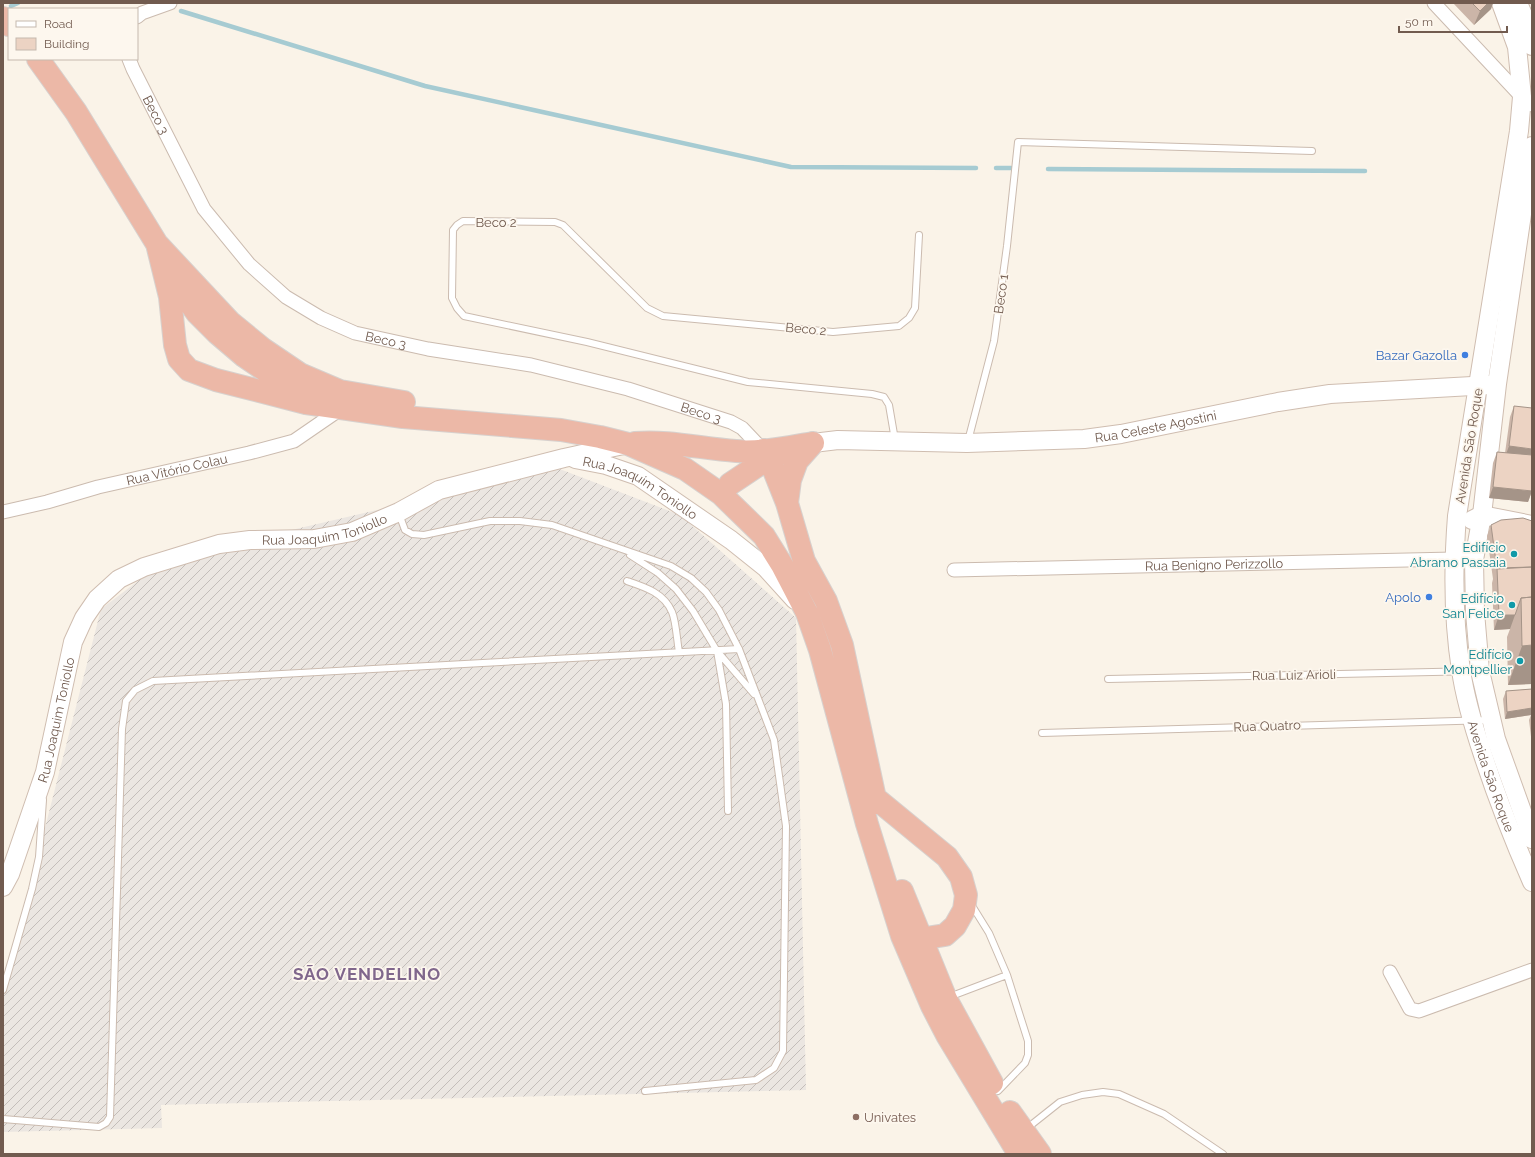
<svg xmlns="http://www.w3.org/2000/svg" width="1535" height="1157" viewBox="0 0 1535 1157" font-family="Raleway,sans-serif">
  <defs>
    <pattern id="industrial-furrows" width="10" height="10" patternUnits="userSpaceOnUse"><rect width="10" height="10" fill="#ebe6e1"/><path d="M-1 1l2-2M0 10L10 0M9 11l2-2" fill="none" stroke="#c3bdb9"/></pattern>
  </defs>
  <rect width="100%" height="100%" fill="#faf3e8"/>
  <path fill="url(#industrial-furrows)" d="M 557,468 L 680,515 L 796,618 L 806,1090 L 161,1105 L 162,1128 L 3,1132 L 3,992 L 101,609 L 167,559 Z"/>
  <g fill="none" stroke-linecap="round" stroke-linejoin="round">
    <path stroke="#a6cbd2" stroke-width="4.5" d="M 11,6 L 18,3
      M 181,11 L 425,86 L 791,167 L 976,168
      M 996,168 L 1011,168
      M 1048,169 L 1365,171"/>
    <g stroke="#cbbbaf" stroke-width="8">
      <path id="lane" d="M 895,440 L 889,405 L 884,397 L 872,394 L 748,382 L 587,342 L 464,316 L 457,308 L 452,298 L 453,230 L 457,225 L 463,221 L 555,222 L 563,225 L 647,308 L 663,316 L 833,332 L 899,326 L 909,318 L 915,308 L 919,235
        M 968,441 L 994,341 L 1007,246 L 1018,142 L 1312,151
        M 399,514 L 405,530 L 412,534 L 424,535 L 490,521 L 520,521 L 552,525 L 671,566 L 691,578 L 706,592 L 719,610 L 739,649 L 774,740 L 786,826 L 783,1051 L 774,1068 L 756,1080 L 645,1091
        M 630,555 L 658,573 L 676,589 L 693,611 L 717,651 L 754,694
        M 627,581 C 645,587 664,593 672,612 C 676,621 677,641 679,652
        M 717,651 L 726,704 L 728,811
        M 1108,679 L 1479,671
        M 1042,733 L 1490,720
        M 971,904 L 989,933 L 1007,975 L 1028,1041 L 1028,1055 L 1025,1063 L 998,1091
        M 3,990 L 32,889 L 39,857 L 43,800
        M 949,997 L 1007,975
        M 3,1119 L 99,1127 L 106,1123 L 110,1117 L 122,729 L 126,701 L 135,690 L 153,681 L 739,649
        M 1026,1129 L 1060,1102 L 1082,1095 L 1103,1092 L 1119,1094 L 1164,1114 L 1223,1154"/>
    </g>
    <g stroke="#cbbbaf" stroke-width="15">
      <g id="street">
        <path d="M 1434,3 L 1522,97 L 1532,105"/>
        <path d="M 137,17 L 142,13 L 170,3"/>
        <path id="s1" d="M 129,59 L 133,69 L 204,209 L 249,264 L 286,297 L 321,318 L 355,333 L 428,349 L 531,365 L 628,389 L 731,422 L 742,428 L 763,450"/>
        <path id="s2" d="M 3,512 L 47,502 L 98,487 L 249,453 L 294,441 L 342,408"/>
        <path id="s3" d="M 954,570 L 1454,559 L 1474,560"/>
        <path d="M 1390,972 L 1410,1009 L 1419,1011 L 1532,970"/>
      </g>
    </g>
    <g stroke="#cfbdb0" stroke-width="20">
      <g id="secondary">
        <path id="s4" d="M 1501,3 L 1517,47 L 1522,97 L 1519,131 L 1457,516 C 1453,567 1453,619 1461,670 C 1465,699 1474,728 1483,755 C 1497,798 1514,841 1532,882"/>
        <path d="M 1518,3 L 1527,24 L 1532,46"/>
        <path d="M 1532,146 L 1497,384 L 1482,515 L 1474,560 L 1475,612 L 1480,671 L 1496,739 L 1532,839"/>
        <path id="s5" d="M 813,443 L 838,440 L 967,443 L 1084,439 L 1121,434 L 1278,402 L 1330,394 L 1490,385"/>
        <path id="s6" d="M 575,459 L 606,465 L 638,476 L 731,540 L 766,568 L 795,600"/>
        <path d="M 1472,520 L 1482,515 L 1532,525"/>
        <path id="s7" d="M 3,887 L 10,874 L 45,772 L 73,642 L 84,618 L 97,599 L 119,579 L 144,567 L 219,544 L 250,540 L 314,539 L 352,532 L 399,512 L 439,490 L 564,458 L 628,444"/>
      </g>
    </g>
    <g stroke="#d7d1ce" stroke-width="24">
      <path id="highway" d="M 3,18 L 9,25
        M 38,59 L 76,112 L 157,244 L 174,281 L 197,313 L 217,333 L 244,356 L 272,375 L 308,394
        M 157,244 L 170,297 L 175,345 L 179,359 L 189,370 L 216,380 L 306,403 L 403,417 L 561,430 L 600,437 L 628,444 L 685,469 L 721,494 L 764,536 L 782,565 L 807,613 L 820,650 L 867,824 L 902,936 L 932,1006 L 947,1035 L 1019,1154
        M 158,245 L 230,322 L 263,349 L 300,374 L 340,391 L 404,402
        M 635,443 C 669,440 703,449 736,451 C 761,453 788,447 813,443
        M 763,450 L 769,458 L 787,503 L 804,561 L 826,601 L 842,645 L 876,803
        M 730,484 L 769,458 L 781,454
        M 787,503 L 790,480 L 797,461 L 813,443
        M 874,797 L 947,857 L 961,877 L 966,895 L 964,910 L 955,926 L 945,935 L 920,939 L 907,937
        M 902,891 L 946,999 L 992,1083
        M 1010,1112 L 1040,1154"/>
    </g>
    <use href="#lane" stroke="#fff" stroke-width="6"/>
    <use href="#street" stroke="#fff" stroke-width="13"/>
    <use href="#secondary" stroke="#fff" stroke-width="18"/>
    <use href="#highway" stroke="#ecb8a7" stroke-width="22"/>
  </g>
  <path fill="#cbb5a8" d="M 1453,3 L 1493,3 L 1491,9 L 1474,25 Z
    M 1514,406 L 1532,491 L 1528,502 L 1489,498 L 1493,463 L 1497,452 L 1505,453 L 1510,417 Z
    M 1523,518 L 1532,684 L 1508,685 L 1507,637 L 1510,629 L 1494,630 L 1492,583 L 1493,579 L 1487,536 L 1491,525 Z
    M 1532,689 L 1532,745 L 1529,720 L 1531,715 L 1505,719 L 1503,699 L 1506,691 Z"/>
  <path fill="#a59488" d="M 1488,3 L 1493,3 L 1491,9 L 1474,25 L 1480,11 Z
    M 1509,446 L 1532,449 L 1532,459 L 1505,457 Z
    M 1493,487 L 1532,491 L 1528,502 L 1489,498 Z
    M 1499,615 L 1515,615 L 1510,629 L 1494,630 Z
    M 1532,645 L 1532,684 L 1508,685 L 1522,646 Z
    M 1532,708 L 1532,714 L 1532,712 L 1531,715 L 1505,719 L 1507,712 Z"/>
  <path fill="#ecd3c3" stroke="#a59488" d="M 1472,3 L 1488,3 L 1480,11 Z
    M 1514,406 L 1532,408 L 1532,449 L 1509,446 Z
    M 1497,452 L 1532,455 L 1532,491 L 1493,487 Z
    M 1523,518 L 1532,521 L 1532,567 L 1497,569 L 1491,525 L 1501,520 Z
    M 1532,567 L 1532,597 L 1521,598 L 1515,615 L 1499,615 L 1497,568 Z
    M 1532,597 L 1532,645 L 1522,646 L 1521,598 Z
    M 1532,689 L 1532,708 L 1507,712 L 1506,691 Z"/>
  <g fill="#3f7fe0" stroke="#fdf7ee" stroke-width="1.5">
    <circle cx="1465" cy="355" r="4"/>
    <circle cx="1429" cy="597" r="4"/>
  </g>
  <g fill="#0f9aa8" stroke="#fdf7ee" stroke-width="1.5">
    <circle cx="1514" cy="554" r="4"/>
    <circle cx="1512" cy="605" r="4"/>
    <circle cx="1520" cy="661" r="4"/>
  </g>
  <circle fill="#8d6e63" stroke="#fdf7ee" stroke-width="1.5" cx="856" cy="1117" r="4"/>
  <g text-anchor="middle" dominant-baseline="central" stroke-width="3.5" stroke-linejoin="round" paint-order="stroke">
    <g font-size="13" fill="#715b4f" stroke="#fdf7ee">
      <text stroke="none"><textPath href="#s1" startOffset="62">Beco 3</textPath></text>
      <text x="496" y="222">Beco 2</text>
      <text transform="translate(1001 294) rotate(-82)">Beco 1</text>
      <text transform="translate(806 329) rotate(5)">Beco 2</text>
      <text stroke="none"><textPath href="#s1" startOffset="398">Beco 3</textPath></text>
      <text stroke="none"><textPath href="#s1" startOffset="722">Beco 3</textPath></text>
      <text stroke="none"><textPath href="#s5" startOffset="344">Rua Celeste Agostini</textPath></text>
      <text transform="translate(1469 446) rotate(-81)">Avenida São Roque</text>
      <text stroke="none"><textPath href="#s2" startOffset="179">Rua Vitório Colau</textPath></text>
      <text stroke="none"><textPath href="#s6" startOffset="72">Rua Joaquim Toniollo</textPath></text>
      <text stroke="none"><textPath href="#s7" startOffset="548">Rua Joaquim Toniollo</textPath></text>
      <text stroke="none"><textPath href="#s3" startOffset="260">Rua Benigno Perizzollo</textPath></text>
      <text transform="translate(1294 675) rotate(-1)">Rua Luiz Arioli</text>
      <text stroke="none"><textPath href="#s7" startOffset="176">Rua Joaquim Toniollo</textPath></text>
      <text transform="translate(1267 726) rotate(-2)">Rua Quatro</text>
      <text stroke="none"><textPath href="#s4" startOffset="786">Avenida São Roque</textPath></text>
    </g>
    <g font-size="13" fill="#366cbe" stroke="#fdf7ee" text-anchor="end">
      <text x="1457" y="355">Bazar Gazolla</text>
      <text x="1421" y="597">Apolo</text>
    </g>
    <g font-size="13" fill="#0d838f" stroke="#fdf7ee" text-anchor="end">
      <text x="1506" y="547">Edifício<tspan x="1506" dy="15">Abramo Passaia</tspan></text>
      <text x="1504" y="598">Edifício<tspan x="1504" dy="15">San Felice</tspan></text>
      <text x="1512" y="654">Edifício<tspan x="1512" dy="15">Montpellier</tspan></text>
    </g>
    <g font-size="13" fill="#785e54" stroke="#fdf7ee" text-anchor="start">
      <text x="864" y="1117">Univates</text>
    </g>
    <g font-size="17" font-weight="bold" letter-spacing="1" fill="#80678c" stroke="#fdf7ee">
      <text x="367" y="974">SÃO VENDELINO</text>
    </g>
  </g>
  <rect width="1535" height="1157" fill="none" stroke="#715b4f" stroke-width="8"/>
  <rect x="8" y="8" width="130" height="52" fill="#fdf7ee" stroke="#c5b9ae"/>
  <rect x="16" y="21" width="20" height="6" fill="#ffffff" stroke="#c5b9ae"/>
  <text x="44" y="28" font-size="12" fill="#715b4f">Road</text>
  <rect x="16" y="38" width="20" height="12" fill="#ecd3c3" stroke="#c5b9ae"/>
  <text x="44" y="48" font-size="12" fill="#715b4f">Building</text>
  <path d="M1399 26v6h108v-6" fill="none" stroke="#715b4f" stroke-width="2"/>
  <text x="1405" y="26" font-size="12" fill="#715b4f" stroke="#fdf7ee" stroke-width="3" paint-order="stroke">50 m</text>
</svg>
